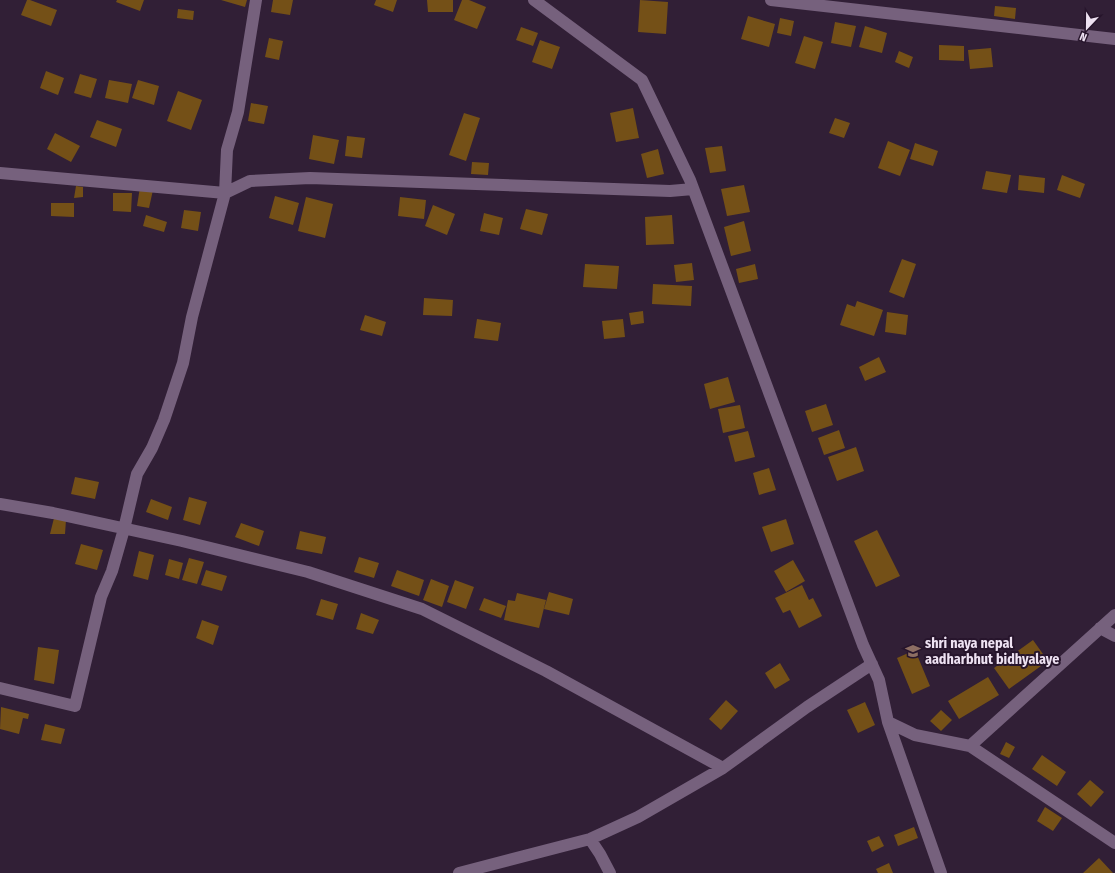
<svg xmlns="http://www.w3.org/2000/svg" width="1115" height="873" viewBox="0 0 1115 873" font-family="'Fira Sans Condensed',sans-serif">
  <rect width="100%" height="100%" fill="#311f36"/>
  <path fill="#745017" d="M 27,0 L 30,0 L 57,10 L 51,26 L 21,15 Z
    M 117,0 L 144,0 L 140,11 L 116,2 Z
    M 221,0 L 247,0 L 245,7 Z
    M 273,0 L 293,0 L 290,15 L 271,12 Z
    M 376,0 L 397,0 L 393,12 L 374,5 Z
    M 427,0 L 453,0 L 453,12 L 428,12 Z
    M 462,0 L 469,0 L 486,7 L 477,29 L 454,20 Z
    M 640,0 L 668,2 L 666,34 L 638,32 Z
    M 995,6 L 1016,8 L 1015,19 L 994,16 Z
    M 178,9 L 194,11 L 193,20 L 177,18 Z
    M 748,16 L 775,24 L 769,47 L 741,39 Z
    M 780,18 L 794,21 L 791,36 L 777,33 Z
    M 835,22 L 856,26 L 851,47 L 831,43 Z
    M 865,26 L 887,33 L 882,53 L 859,47 Z
    M 521,27 L 538,33 L 533,46 L 516,40 Z
    M 804,36 L 823,42 L 815,69 L 795,63 Z
    M 269,38 L 283,41 L 279,60 L 265,57 Z
    M 540,40 L 560,47 L 552,69 L 532,62 Z
    M 939,45 L 964,46 L 964,61 L 939,60 Z
    M 991,48 L 993,67 L 970,69 L 968,50 Z
    M 899,51 L 913,57 L 909,68 L 895,62 Z
    M 46,71 L 64,78 L 58,95 L 40,88 Z
    M 80,74 L 97,79 L 91,98 L 74,93 Z
    M 109,80 L 132,84 L 128,103 L 105,98 Z
    M 138,80 L 159,86 L 154,105 L 132,98 Z
    M 178,91 L 202,100 L 191,130 L 167,121 Z
    M 251,103 L 268,106 L 264,124 L 248,121 Z
    M 633,108 L 639,138 L 616,142 L 610,113 Z
    M 464,113 L 480,118 L 466,161 L 449,155 Z
    M 835,118 L 850,123 L 844,138 L 829,133 Z
    M 97,120 L 122,129 L 116,147 L 90,137 Z
    M 55,133 L 80,146 L 71,162 L 47,149 Z
    M 313,135 L 339,140 L 334,164 L 309,159 Z
    M 347,136 L 365,138 L 362,158 L 345,156 Z
    M 888,141 L 910,150 L 900,176 L 878,168 Z
    M 915,143 L 938,151 L 933,166 L 910,159 Z
    M 722,146 L 726,171 L 710,173 L 705,148 Z
    M 658,149 L 664,174 L 647,178 L 641,154 Z
    M 472,162 L 489,163 L 488,175 L 471,174 Z
    M 986,171 L 1011,175 L 1007,193 L 982,189 Z
    M 1019,175 L 1045,178 L 1044,193 L 1018,190 Z
    M 1062,175 L 1085,184 L 1080,198 L 1057,190 Z
    M 744,185 L 750,212 L 727,216 L 721,189 Z
    M 76,186 L 83,187 L 83,197 L 74,198 Z
    M 140,187 L 153,190 L 149,208 L 137,206 Z
    M 113,193 L 132,193 L 131,212 L 113,211 Z
    M 275,196 L 299,203 L 293,225 L 269,218 Z
    M 306,197 L 333,204 L 325,238 L 298,231 Z
    M 400,197 L 426,200 L 424,219 L 398,216 Z
    M 51,203 L 74,203 L 74,217 L 51,216 Z
    M 433,205 L 455,214 L 447,235 L 425,226 Z
    M 526,209 L 548,214 L 542,235 L 520,229 Z
    M 184,210 L 201,212 L 198,231 L 181,228 Z
    M 484,213 L 503,218 L 499,235 L 480,231 Z
    M 146,215 L 167,222 L 164,232 L 143,226 Z
    M 672,215 L 674,244 L 646,245 L 645,217 Z
    M 744,221 L 751,251 L 731,256 L 724,227 Z
    M 902,259 L 916,264 L 904,298 L 889,292 Z
    M 692,263 L 694,280 L 676,282 L 674,265 Z
    M 585,264 L 619,266 L 617,289 L 583,287 Z
    M 755,264 L 758,279 L 739,283 L 736,269 Z
    M 653,284 L 692,286 L 691,306 L 652,304 Z
    M 424,298 L 453,300 L 452,316 L 423,315 Z
    M 857,301 L 883,310 L 874,336 L 840,325 L 847,304 L 855,307 Z
    M 643,311 L 644,323 L 631,325 L 629,313 Z
    M 887,312 L 908,315 L 906,335 L 885,332 Z
    M 365,315 L 386,322 L 382,336 L 360,330 Z
    M 477,319 L 501,323 L 498,341 L 474,338 Z
    M 623,319 L 625,337 L 604,339 L 602,321 Z
    M 879,357 L 886,372 L 865,381 L 859,367 Z
    M 728,377 L 735,402 L 710,409 L 704,384 Z
    M 826,404 L 833,425 L 812,432 L 805,411 Z
    M 740,405 L 745,428 L 723,433 L 718,409 Z
    M 839,430 L 845,448 L 824,455 L 818,438 Z
    M 748,431 L 755,457 L 735,462 L 728,436 Z
    M 856,447 L 864,471 L 837,481 L 828,457 Z
    M 769,468 L 776,490 L 759,495 L 753,473 Z
    M 75,477 L 99,482 L 95,499 L 71,494 Z
    M 189,497 L 207,502 L 200,525 L 183,520 Z
    M 151,499 L 172,507 L 168,520 L 146,512 Z
    M 54,518 L 66,520 L 65,534 L 50,534 Z
    M 786,519 L 794,544 L 771,552 L 762,527 Z
    M 241,523 L 264,531 L 259,546 L 235,537 Z
    M 877,530 L 900,576 L 876,587 L 854,541 Z
    M 300,531 L 326,537 L 322,554 L 296,549 Z
    M 81,544 L 103,550 L 97,570 L 75,564 Z
    M 139,551 L 154,555 L 148,580 L 133,576 Z
    M 359,557 L 379,563 L 374,578 L 354,572 Z
    M 189,558 L 204,562 L 197,584 L 182,580 Z
    M 169,559 L 183,563 L 179,579 L 165,575 Z
    M 793,560 L 805,581 L 786,592 L 774,571 Z
    M 206,570 L 227,576 L 222,591 L 201,585 Z
    M 397,570 L 424,580 L 419,596 L 391,586 Z
    M 431,579 L 449,586 L 442,607 L 423,600 Z
    M 455,580 L 474,587 L 466,609 L 447,602 Z
    M 802,585 L 809,600 L 813,598 L 822,616 L 799,628 L 790,610 L 783,613 L 775,598 Z
    M 549,592 L 573,599 L 569,615 L 544,609 Z
    M 517,593 L 546,600 L 539,628 L 504,620 L 508,600 L 515,601 Z
    M 484,598 L 506,606 L 501,618 L 479,610 Z
    M 321,599 L 338,604 L 333,620 L 316,615 Z
    M 361,613 L 379,620 L 373,634 L 356,629 Z
    M 202,620 L 219,626 L 213,645 L 196,638 Z
    M 1033,640 L 1048,661 L 1009,689 L 994,668 Z
    M 38,647 L 59,650 L 54,684 L 34,680 Z
    M 915,650 L 930,686 L 912,694 L 897,658 Z
    M 780,663 L 790,680 L 775,689 L 765,673 Z
    M 988,677 L 999,695 L 959,719 L 948,701 Z
    M 726,700 L 738,711 L 721,730 L 709,719 Z
    M 865,702 L 875,725 L 858,733 L 847,710 Z
    M 1,707 L 29,714 L 28,719 L 23,718 L 19,734 L 0,729 Z
    M 941,710 L 952,720 L 941,731 L 930,721 Z
    M 45,724 L 65,729 L 61,744 L 41,740 Z
    M 1006,742 L 1015,747 L 1009,758 L 1000,754 Z
    M 1042,755 L 1066,772 L 1057,786 L 1032,769 Z
    M 1090,780 L 1104,792 L 1091,807 L 1077,794 Z
    M 1045,807 L 1062,818 L 1053,831 L 1037,821 Z
    M 914,827 L 918,838 L 898,846 L 894,835 Z
    M 879,836 L 884,846 L 872,852 L 867,841 Z
    M 1099,858 L 1113,873 L 1083,873 Z
    M 889,863 L 893,873 L 878,873 L 876,869 Z"/>
  <g fill="none" stroke-linecap="round" stroke-linejoin="round">
    <path stroke="#76617d" stroke-width="12" d="M 534,0 L 642,80 L 690,180 L 863,645 L 879,680 L 888,722 L 941,873
      M 771,0 L 1115,39
      M 0,173 L 225,193 L 250,181 L 310,178 L 670,191 L 693,189
      M 0,504 L 53,513 L 182,541 L 308,572 L 422,609 L 546,671 L 723,768
      M 1100,628 L 1115,636
      M 0,688 L 75,706 L 101,597 L 112,571 L 124,529 L 137,474 L 152,448 L 164,420 L 183,363 L 192,317 L 225,193 L 227,150 L 238,112 L 256,0
      M 888,722 L 915,735 L 970,746 L 1115,843
      M 970,746 L 1115,615
      M 590,839 L 600,854 L 610,873
      M 459,873 L 590,839 L 638,817 L 723,768 L 807,707 L 872,664"/>
  </g>
  <defs>
    <g id="school-bare" transform="scale(1.2)"><path d="M0-5L7-2L0 1L-7-2ZM-4 1L0 2.5L4 1V4Q0 6-4 4Z" fill="#8d6e63" stroke="#27152c" stroke-width="2.5" paint-order="stroke"/></g>
  </defs>
  <g fill-rule="evenodd">
    <use href="#school-bare" x="913" y="651"/>
  </g>
  <g text-anchor="middle" dominant-baseline="central" stroke-width="4" stroke-linejoin="round" paint-order="stroke">
    <g font-size="14" font-weight="bold" fill="#eee2f2" stroke="#27152c" text-anchor="start">
      <text x="925" y="643">shri naya nepal<tspan x="925" dy="16">aadharbhut bidhyalaye</tspan></text>
    </g>
  </g>
  <g transform="translate(1087 28) rotate(202)" stroke="#27152c" stroke-width="3" paint-order="stroke">
  <path d="M0-3L7 15L0 10L-7 15Z" fill="#eee2f2"/>
  <text y="-6" font-size="11" font-weight="bold" text-anchor="middle" fill="#eee2f2">N</text>
  </g>
</svg>
